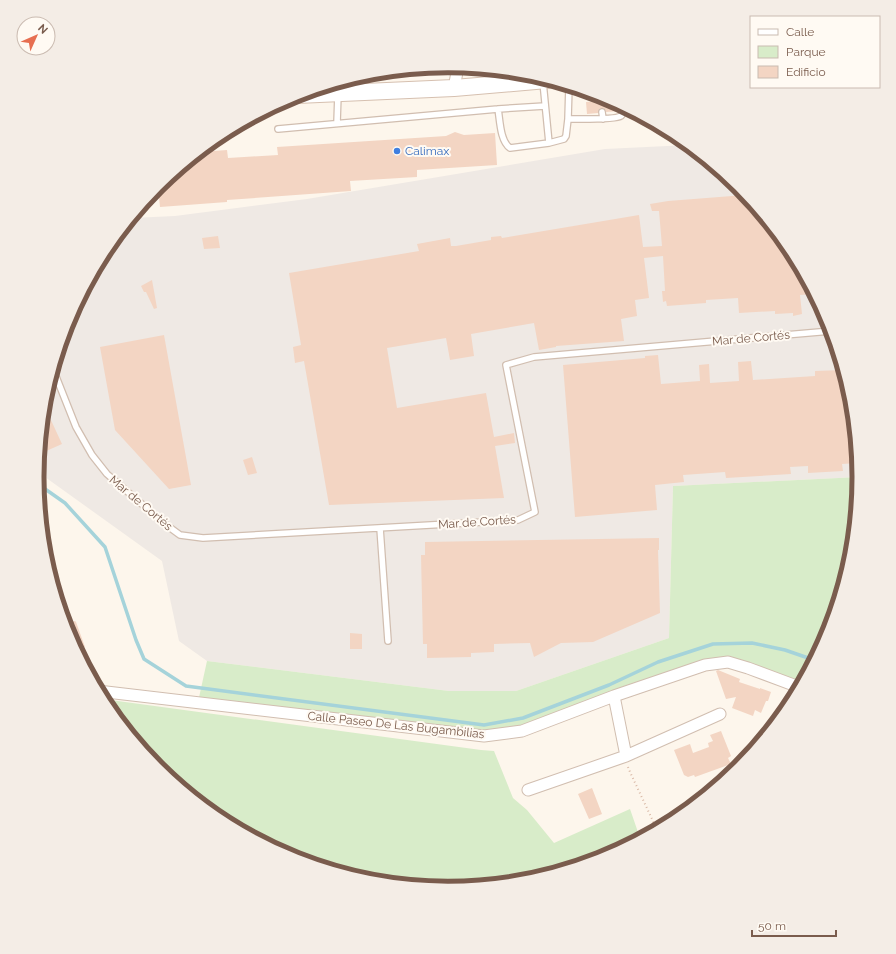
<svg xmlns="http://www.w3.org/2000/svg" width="896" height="954" viewBox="0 0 896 954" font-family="Raleway,sans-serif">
  <rect width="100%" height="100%" fill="#fdf6ec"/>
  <path fill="#efe9e4" d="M 688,145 L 739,187 L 790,249 L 828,320 L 851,397 L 859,477 L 673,486 L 669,638 L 516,691 L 449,691 L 207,661 L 179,641 L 162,561 L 38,472 L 45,397 L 68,320 L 106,248 L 132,218 L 175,216 L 307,199 L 605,149 Z"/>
  <path fill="#d8ecc9" d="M 859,477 L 851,557 L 828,634 L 799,687 L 728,663 L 522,731 L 484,736 L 198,702 L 207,661 L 449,691 L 516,691 L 669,638 L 673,486 Z
    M 103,699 L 481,750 L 494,751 L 513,798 L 527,810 L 554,843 L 630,809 L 640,838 L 605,857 L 528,880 L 513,882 L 468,882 L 451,879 L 448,888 L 368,880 L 291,857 L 219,819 L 157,767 L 106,705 Z"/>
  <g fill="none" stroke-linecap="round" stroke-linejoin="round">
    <path stroke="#a5d3da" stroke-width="3.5" d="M 38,484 L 65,503 L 105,547 L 136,640 L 144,659 L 186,686 L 484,725 L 523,718 L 609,685 L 658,662 L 713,644 L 752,643 L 785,650 L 814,660"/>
  </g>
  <path fill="#f3d5c3" d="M 605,100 L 610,100 L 619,105 L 619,111 L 606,112 L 605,109 L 602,108 L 599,109 L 598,113 L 587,114 L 586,102 L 597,101 L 598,103 L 602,104 L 604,103 Z
    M 455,132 L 464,135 L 495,133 L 497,165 L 417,170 L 417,177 L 350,181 L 351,191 L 227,200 L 227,202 L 160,207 L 159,197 L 148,197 L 158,186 L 200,152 L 227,150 L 228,158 L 278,155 L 277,147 L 446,136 Z
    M 745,195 L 790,249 L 814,294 L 800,295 L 802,314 L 793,316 L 793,313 L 775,314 L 775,311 L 739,313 L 738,298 L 706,300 L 706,303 L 667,306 L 666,301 L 663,302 L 662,291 L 665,291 L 663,256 L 644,258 L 649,298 L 635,300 L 637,316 L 621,319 L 624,341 L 556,346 L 556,347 L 539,350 L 534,323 L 471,334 L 474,356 L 450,360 L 446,338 L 387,348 L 397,408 L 486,393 L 494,437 L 514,433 L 515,443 L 495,446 L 504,498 L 329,505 L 304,361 L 295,363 L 293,347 L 301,345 L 289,273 L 419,251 L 417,244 L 450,238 L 451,246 L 456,246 L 491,240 L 491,237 L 501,236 L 502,238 L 639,215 L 643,247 L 662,246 L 659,211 L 652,211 L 650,204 L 668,201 Z
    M 218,236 L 220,248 L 204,249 L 202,238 Z
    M 152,280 L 157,308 L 154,309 L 146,292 L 144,292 L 141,286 Z
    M 164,335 L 191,485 L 169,489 L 115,430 L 100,347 Z
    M 658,355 L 661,384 L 700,381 L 699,365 L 709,364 L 710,383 L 739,381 L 738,362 L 751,361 L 753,380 L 815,376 L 815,371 L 843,370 L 851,397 L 858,463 L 842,464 L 843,471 L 808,473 L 808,466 L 790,467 L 791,474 L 726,478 L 725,472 L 683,475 L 684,482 L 655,485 L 657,510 L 575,517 L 563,365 L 645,358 L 645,356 Z
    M 44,405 L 62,444 L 44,452 L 40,443 Z
    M 252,457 L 257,473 L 248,475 L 243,460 Z
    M 659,538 L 659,550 L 658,550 L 660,613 L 593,642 L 561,643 L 534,657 L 530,643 L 494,644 L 494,652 L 471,653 L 471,657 L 427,658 L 427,644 L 423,644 L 421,555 L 425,555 L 425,542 Z
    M 75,621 L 76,622 L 85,647 L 77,650 L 69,636 L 65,624 Z
    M 350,633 L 362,634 L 362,649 L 350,649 Z
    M 718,670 L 740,679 L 739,682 L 760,689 L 760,688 L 771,692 L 768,701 L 766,701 L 761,713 L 755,710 L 753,716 L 732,708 L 736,697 L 726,699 L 716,671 Z
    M 721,731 L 731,756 L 728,758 L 731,764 L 695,777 L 694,775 L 688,777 L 684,775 L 674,750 L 690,744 L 693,753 L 709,747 L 708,743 L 713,741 L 710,735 Z
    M 592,788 L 602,814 L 589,819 L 578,794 Z"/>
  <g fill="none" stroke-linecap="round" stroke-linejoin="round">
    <g stroke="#d1beb0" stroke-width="8">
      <path id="lane" d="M 543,82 L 549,143
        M 569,86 L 568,119 C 577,119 615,120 621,116 C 624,113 623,110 623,107
        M 600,96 L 601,100
        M 498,109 C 500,120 500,141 510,148 L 549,143 L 564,139 L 566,136 L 568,119
        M 602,112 L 603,119
        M 337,123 L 338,94
        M 278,129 L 498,109 L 545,106
        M 53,369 L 76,427 L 92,455 L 107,474 L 165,524 L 180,535 L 203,538 L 518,520 L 535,512 L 506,365 L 534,357 L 831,331
        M 380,528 L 388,641"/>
    </g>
    <g stroke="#d1beb0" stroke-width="13">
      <path id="street" d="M 454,88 L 458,67
        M 338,93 L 340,82
        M 98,691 L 484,736 L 522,731 L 614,696 L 705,665 L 728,662 L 748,668 L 799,687
        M 614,696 L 626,756
        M 528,790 L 626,756 L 720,714"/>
    </g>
    <g stroke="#d6c0b0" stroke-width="18">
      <path id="secondary" d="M 297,95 L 454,88 L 547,80"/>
    </g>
    <path stroke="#d9b8a5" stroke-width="2" stroke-dasharray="1 3" stroke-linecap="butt" d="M 628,767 L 630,772 L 652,819 L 655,827 L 655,830"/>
    <use href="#lane" stroke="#fff" stroke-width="5.5"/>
    <use href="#street" stroke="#fff" stroke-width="11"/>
    <use href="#secondary" stroke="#fff" stroke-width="16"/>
  </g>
  <circle fill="#3f7fe0" stroke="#fffaf3" stroke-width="1.5" cx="397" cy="151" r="4"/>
  <g text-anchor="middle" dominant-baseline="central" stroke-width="4" stroke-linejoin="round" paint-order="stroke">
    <g font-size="12" fill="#366cbe" stroke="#fffaf3" text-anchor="start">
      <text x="405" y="151">Calimax</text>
    </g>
    <g font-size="12" fill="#7a5c4d" stroke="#fffaf3">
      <text transform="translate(751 338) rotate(-5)">Mar de Cortés</text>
      <text transform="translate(141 503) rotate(40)">Mar de Cortés</text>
      <text transform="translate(477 522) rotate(-4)">Mar de Cortés</text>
      <text transform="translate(396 725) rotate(6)">Calle Paseo De Las Bugambilias</text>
    </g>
  </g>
  <path d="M0 0H896V954H0ZM44 477a404 404 0 1 1 808 0a404 404 0 1 1-808 0Z" fill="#f4ede6" fill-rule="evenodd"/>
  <path fill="none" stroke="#7a5c4d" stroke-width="5" d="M44 477a404 404 0 1 1 808 0a404 404 0 1 1-808 0Z"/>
  <rect x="750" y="16" width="130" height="72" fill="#fffaf3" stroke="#cabbb1"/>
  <rect x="758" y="29" width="20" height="6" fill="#ffffff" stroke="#cabbb1"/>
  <text x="786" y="36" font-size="12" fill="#7a5c4d">Calle</text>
  <rect x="758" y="46" width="20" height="12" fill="#d8ecc9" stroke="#cabbb1"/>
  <text x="786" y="56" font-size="12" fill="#7a5c4d">Parque</text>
  <rect x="758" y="66" width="20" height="12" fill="#f3d5c3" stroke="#cabbb1"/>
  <text x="786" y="76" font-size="12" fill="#7a5c4d">Edificio</text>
  <g transform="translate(36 36) rotate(45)"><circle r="19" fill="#fffaf3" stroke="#cabbb1"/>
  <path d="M0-3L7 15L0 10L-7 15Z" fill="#e76f51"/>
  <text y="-6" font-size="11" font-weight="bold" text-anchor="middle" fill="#7a5c4d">N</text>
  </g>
  <path d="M752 930v6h84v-6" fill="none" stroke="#7a5c4d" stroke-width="2"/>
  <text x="758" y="930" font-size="12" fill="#7a5c4d" stroke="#fffaf3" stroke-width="3" paint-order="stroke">50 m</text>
</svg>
